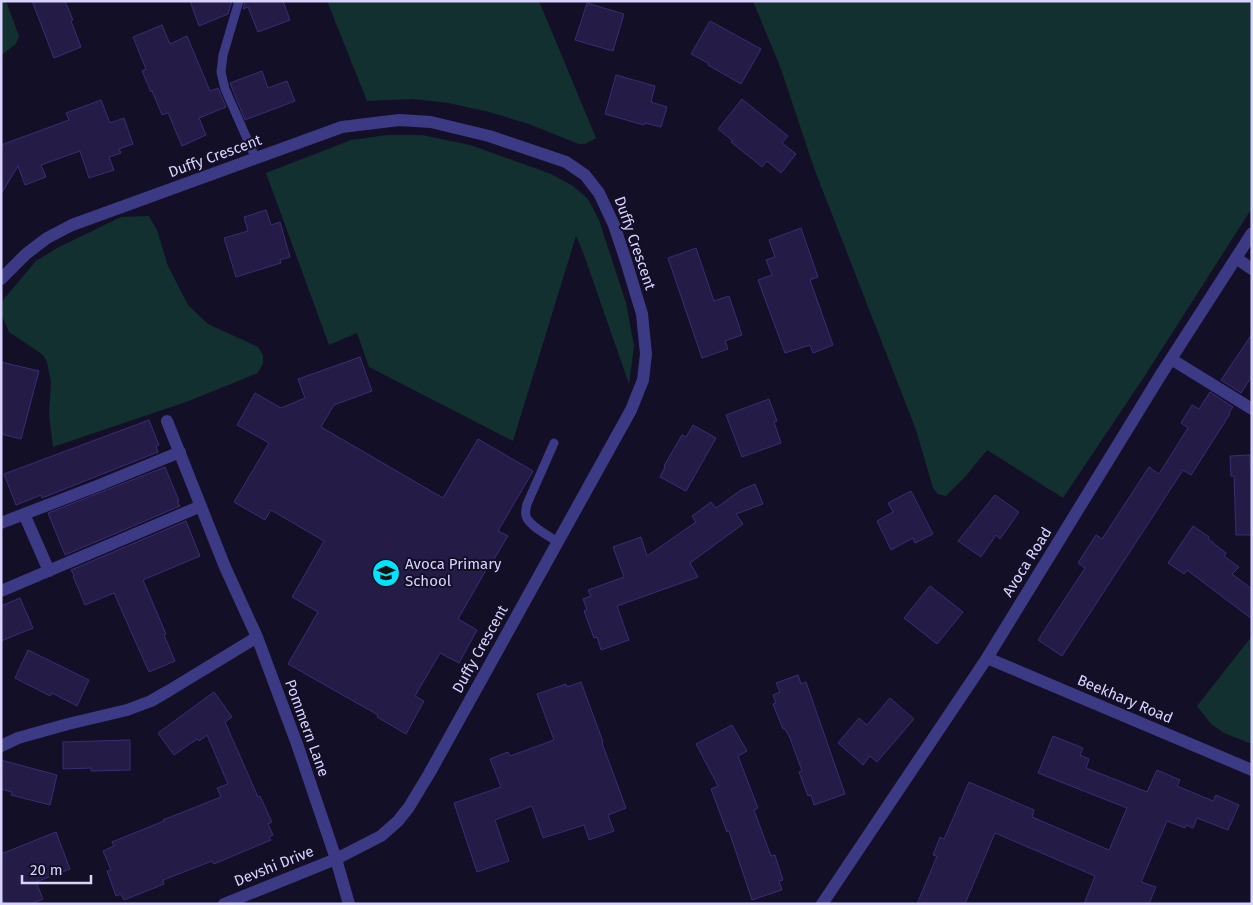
<svg xmlns="http://www.w3.org/2000/svg" width="1253" height="905" viewBox="0 0 1253 905" font-family="'Fira Sans',sans-serif">
  <rect width="100%" height="100%" fill="#130f26"/>
  <path fill="#12302f" d="M 1,1 L 6,1 L 19,36 L 16,44 L 1,55 Z
    M 327,1 L 539,1 L 596,138 L 585,144 L 579,144 L 529,124 L 489,112 L 448,103 L 413,99 L 367,101 Z
    M 753,1 L 1252,1 L 1252,208 L 1146,374 L 1063,498 L 987,450 L 966,476 L 946,496 L 938,494 L 933,488 L 916,430 L 814,168 L 781,69 Z
    M 387,135 L 422,135 L 470,145 L 551,174 L 573,186 L 588,199 L 599,220 L 626,303 L 634,346 L 629,384 L 583,252 L 576,236 L 513,441 L 369,367 L 357,333 L 329,345 L 266,173 L 351,140 Z
    M 149,216 L 157,230 L 168,266 L 188,305 L 208,324 L 258,347 L 263,355 L 263,363 L 258,373 L 189,401 L 53,447 L 49,414 L 51,383 L 47,362 L 43,355 L 9,332 L 2,316 L 3,300 L 36,261 L 57,248 L 121,217 Z
    M 1252,636 L 1252,744 L 1224,733 L 1211,724 L 1197,706 Z"/>
  <path fill="#241b47" stroke="#3b2d73" d="M 32,1 L 65,1 L 73,20 L 71,21 L 81,47 L 54,58 Z
    M 190,1 L 232,1 L 228,14 L 199,26 Z
    M 245,1 L 283,1 L 290,20 L 258,32 L 248,7 L 243,9 Z
    M 587,3 L 624,14 L 613,51 L 575,40 Z
    M 710,21 L 761,49 L 741,84 L 708,65 L 708,63 L 691,54 Z
    M 162,25 L 170,44 L 187,36 L 210,91 L 218,88 L 226,107 L 199,118 L 206,135 L 182,146 L 168,113 L 162,115 L 152,91 L 151,92 L 142,71 L 146,69 L 133,37 Z
    M 262,71 L 268,88 L 287,81 L 295,101 L 245,120 L 230,83 Z
    M 616,75 L 655,86 L 651,102 L 667,107 L 661,127 L 645,123 L 644,125 L 605,114 Z
    M 742,99 L 788,136 L 782,143 L 796,154 L 781,173 L 767,161 L 762,167 L 731,142 L 733,141 L 718,129 Z
    M 101,100 L 110,123 L 124,118 L 133,144 L 119,149 L 121,153 L 109,157 L 114,170 L 89,178 L 80,151 L 41,165 L 46,177 L 25,185 L 18,166 L 1,194 L 1,145 L 69,120 L 66,113 Z
    M 266,210 L 271,225 L 280,222 L 290,257 L 280,260 L 281,263 L 236,277 L 224,238 L 248,231 L 244,217 Z
    M 801,228 L 818,277 L 810,280 L 833,345 L 813,353 L 810,345 L 785,353 L 758,280 L 772,275 L 766,260 L 775,257 L 769,240 Z
    M 696,248 L 714,301 L 729,296 L 742,335 L 725,341 L 728,349 L 702,358 L 668,258 Z
    M 1252,334 L 1252,376 L 1241,393 L 1221,380 Z
    M 360,357 L 372,391 L 334,405 L 321,427 L 443,498 L 478,439 L 533,471 L 498,531 L 508,536 L 491,564 L 490,563 L 458,619 L 477,630 L 459,663 L 440,653 L 415,696 L 424,701 L 406,734 L 377,717 L 378,715 L 288,664 L 318,612 L 292,597 L 324,541 L 271,510 L 265,520 L 234,502 L 269,443 L 237,425 L 255,393 L 281,408 L 305,398 L 298,379 Z
    M 1,362 L 39,371 L 21,439 L 1,434 Z
    M 1210,392 L 1233,407 L 1229,413 L 1230,414 L 1191,475 L 1183,470 L 1062,656 L 1038,640 L 1085,568 L 1078,563 L 1096,535 L 1102,539 L 1149,467 L 1159,474 L 1188,428 L 1181,423 L 1192,405 L 1199,409 Z
    M 769,399 L 777,421 L 774,422 L 781,443 L 742,457 L 726,415 Z
    M 149,420 L 159,445 L 156,446 L 158,452 L 42,498 L 41,495 L 16,505 L 4,474 Z
    M 693,425 L 716,438 L 686,491 L 660,477 L 665,467 L 664,466 L 682,435 L 686,437 Z
    M 1250,455 L 1250,467 L 1252,467 L 1252,535 L 1236,535 L 1234,476 L 1231,476 L 1230,456 Z
    M 165,467 L 179,501 L 177,501 L 180,506 L 65,555 L 48,513 Z
    M 755,484 L 763,504 L 736,514 L 743,524 L 690,563 L 698,577 L 617,606 L 629,640 L 601,650 L 597,637 L 594,638 L 584,611 L 587,610 L 583,599 L 591,596 L 588,590 L 624,577 L 613,547 L 641,537 L 647,556 L 696,522 L 692,516 L 711,502 L 716,508 L 741,490 Z
    M 911,491 L 933,534 L 915,543 L 913,538 L 891,550 L 877,521 L 893,512 L 888,503 Z
    M 995,495 L 1019,512 L 1000,539 L 996,535 L 981,557 L 958,541 Z
    M 186,521 L 200,556 L 143,580 L 166,634 L 164,635 L 175,661 L 149,672 L 114,593 L 85,605 L 73,576 L 74,575 L 71,570 Z
    M 1193,526 L 1209,537 L 1208,539 L 1226,553 L 1224,556 L 1239,567 L 1232,574 L 1252,589 L 1252,619 L 1187,570 L 1184,574 L 1168,563 Z
    M 930,586 L 963,612 L 937,644 L 904,618 Z
    M 20,598 L 33,628 L 1,641 L 1,606 Z
    M 28,650 L 89,680 L 77,706 L 52,693 L 50,696 L 15,678 Z
    M 798,675 L 801,684 L 806,682 L 845,794 L 814,805 L 811,795 L 808,796 L 799,772 L 802,771 L 790,738 L 785,729 L 783,729 L 773,704 L 776,703 L 773,695 L 780,692 L 776,683 Z
    M 581,682 L 603,742 L 602,743 L 626,808 L 608,815 L 614,831 L 589,840 L 584,825 L 543,838 L 532,806 L 495,820 L 509,861 L 477,872 L 454,803 L 501,787 L 490,759 L 508,752 L 510,756 L 554,740 L 537,694 L 566,684 L 567,687 Z
    M 214,692 L 232,717 L 225,722 L 258,797 L 260,796 L 272,822 L 268,824 L 273,835 L 269,837 L 271,840 L 214,864 L 212,861 L 163,880 L 164,884 L 124,900 L 121,894 L 116,896 L 107,871 L 111,870 L 103,851 L 114,846 L 112,842 L 164,821 L 163,820 L 221,797 L 217,788 L 228,784 L 207,735 L 199,741 L 197,739 L 174,755 L 158,733 Z
    M 890,698 L 914,719 L 877,762 L 870,756 L 863,765 L 838,743 L 859,718 L 867,725 Z
    M 732,725 L 747,751 L 738,756 L 758,808 L 754,810 L 771,856 L 775,855 L 783,880 L 779,881 L 782,890 L 752,900 L 729,831 L 727,832 L 711,789 L 718,786 L 696,744 Z
    M 1053,736 L 1083,748 L 1080,755 L 1089,759 L 1086,768 L 1147,792 L 1157,770 L 1180,780 L 1177,786 L 1213,801 L 1216,795 L 1239,805 L 1228,830 L 1197,818 L 1193,828 L 1186,825 L 1185,828 L 1167,821 L 1141,882 L 1156,887 L 1149,904 L 1084,904 L 1095,876 L 995,833 L 965,904 L 917,904 L 937,856 L 933,855 L 940,837 L 944,839 L 969,782 L 1034,810 L 1032,817 L 1109,850 L 1127,808 L 1038,773 Z
    M 130,740 L 130,770 L 91,771 L 91,768 L 63,769 L 63,742 Z
    M 1,760 L 57,775 L 50,805 L 11,795 L 12,792 L 1,789 Z
    M 56,832 L 70,869 L 36,882 L 43,899 L 31,904 L 9,904 L 1,901 L 1,854 Z"/>
  <g fill="none" stroke-linecap="round" stroke-linejoin="round">
    <path stroke="#3d3a85" stroke-width="9" d="M 239,1 L 223,55 L 221,72 L 225,89 L 256,159
      M 554,443 L 527,504 C 526,508 525,512 526,516 C 529,526 549,536 558,542"/>
    <path stroke="#3d3a85" stroke-width="12" d="M 1236,258 L 1252,269
      M 1,279 L 26,254 L 47,238 L 72,225 L 342,127 L 399,120 L 431,122 L 489,136 L 566,162 L 585,175 L 599,193 L 614,225 L 626,261 L 642,314 L 646,354 L 643,380 L 631,410 L 429,774 L 409,807 L 398,821 L 381,836 L 336,859 L 224,904
      M 1171,359 L 1252,409
      M 167,421 L 225,567 L 257,637 L 297,744 L 336,859 L 349,904
      M 24,514 L 49,571
      M 1,523 L 97,486 L 180,452
      M 1,591 L 201,506
      M 987,658 L 1252,770
      M 1,746 L 18,738 L 68,724 L 127,710 L 151,701 L 170,690 L 257,637
      M 822,904 L 987,658 L 1160,376 L 1252,233"/>
  </g>
  <defs>
    <g id="school-disc" transform="scale(1.4375)"><circle r="9.5" fill="#00e5ff" stroke="#130f26"/><path d="M0-5L7-2L0 1L-7-2ZM-4 1L0 2.5L4 1V4Q0 6-4 4Z" fill="#111"/></g>
  </defs>
  <g fill-rule="evenodd">
    <use href="#school-disc" x="386" y="573"/>
  </g>
  <g text-anchor="middle" dominant-baseline="central" stroke-width="4" stroke-linejoin="round" paint-order="stroke">
    <g font-size="15" fill="#d9d4ff" stroke="#130f26">
      <text transform="translate(215 156) rotate(-20)">Duffy Crescent</text>
      <text transform="translate(635 243) rotate(71)">Duffy Crescent</text>
      <text transform="translate(1027 562) rotate(-58)">Avoca Road</text>
      <text transform="translate(480 649) rotate(-61)">Duffy Crescent</text>
      <text transform="translate(1125 699) rotate(23)">Beekhary Road</text>
      <text transform="translate(307 728) rotate(70)">Pommern Lane</text>
      <text transform="translate(274 866) rotate(-22)">Devshi Drive</text>
    </g>
    <g font-size="15" fill="#d9d4ff" stroke="#130f26" text-anchor="start">
      <text x="405" y="564">Avoca Primary<tspan x="405" dy="17">School</tspan></text>
    </g>
  </g>
  <rect width="1253" height="905" fill="none" stroke="#d9d4ff" stroke-width="5"/>
  <path d="M22 875v8h69v-8" fill="none" stroke="#d9d4ff" stroke-width="2.5"/>
  <text x="30" y="875" font-size="15" fill="#d9d4ff" stroke="#130f26" stroke-width="4" paint-order="stroke">20 m</text>
</svg>
